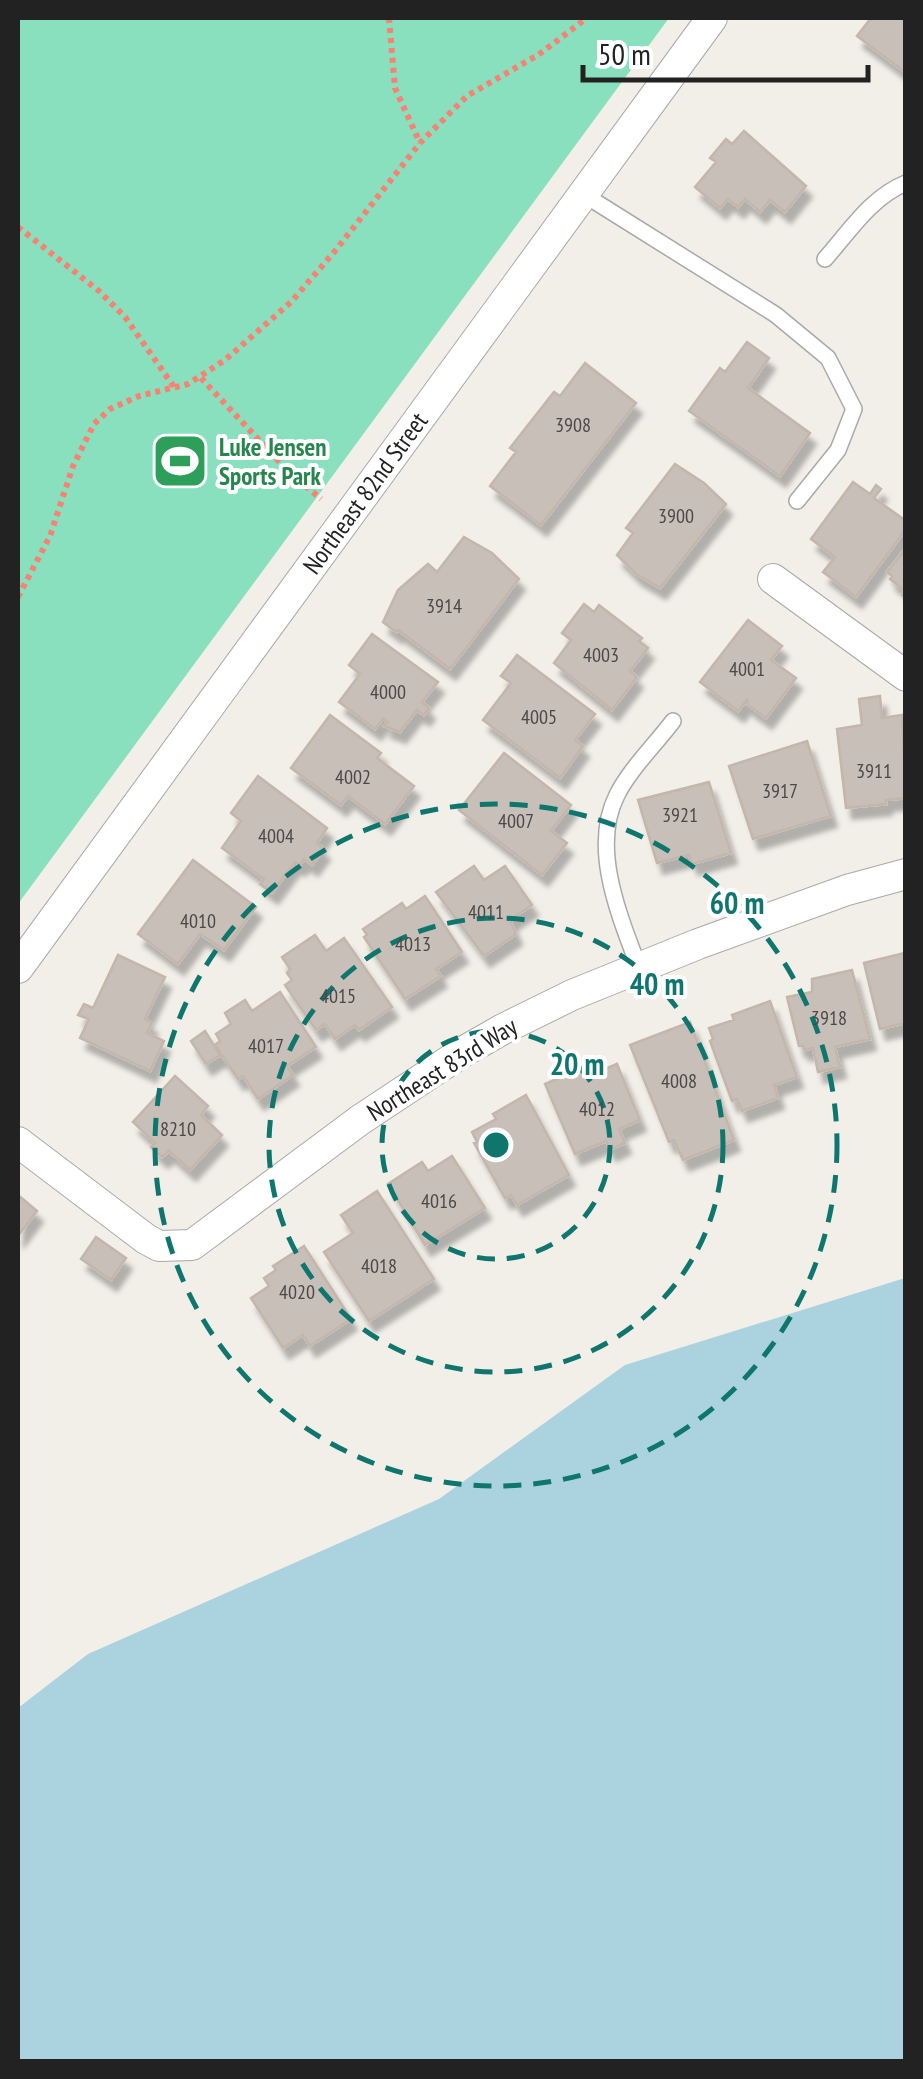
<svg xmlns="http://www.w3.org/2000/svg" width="923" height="2079" viewBox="0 0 923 2079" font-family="'PT Sans Narrow',sans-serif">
  <defs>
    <filter id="shadow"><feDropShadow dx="6" dy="11" stdDeviation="2.5" flood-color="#0004"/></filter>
  </defs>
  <rect width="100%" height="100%" fill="#f2efe9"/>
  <path fill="#88e0be" d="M 18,18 L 669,18 L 18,904 Z"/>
  <path fill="#aad3df" d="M 905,1278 L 905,2061 L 18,2061 L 18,1708 L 88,1654 L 439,1499 L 625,1365 Z"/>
  <path fill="#c7bfb8" stroke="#c4b6ab" stroke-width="2.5" filter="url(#shadow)" d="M 871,18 L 906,18 L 906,73 L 857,36 Z
    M 744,131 L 806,186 L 785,212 L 770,200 L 760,212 L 745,199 L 738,207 L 728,199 L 720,208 L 695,187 L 716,162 L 710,158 L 726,139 L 732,144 Z
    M 747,342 L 769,358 L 748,388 L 810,433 L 780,476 L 689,411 L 720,368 L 725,372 Z
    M 585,363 L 636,403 L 541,525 L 490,486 L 516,452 L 510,448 L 554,392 L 560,396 Z
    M 675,464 L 704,483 L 726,504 L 660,588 L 636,574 L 617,555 L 633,533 L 626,528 Z
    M 853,482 L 870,494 L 876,485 L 881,489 L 874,498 L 906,521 L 906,529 L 856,597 L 823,572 L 835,557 L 811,539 Z
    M 464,537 L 492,553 L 519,579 L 450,669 L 398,630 L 396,632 L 383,622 L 398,590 L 428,564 L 437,572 Z
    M 906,548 L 906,598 L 902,595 L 905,591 L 890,579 L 892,576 L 887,572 Z
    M 584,604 L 594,612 L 599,605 L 642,638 L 639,641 L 648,648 L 630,671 L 637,677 L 612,710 L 554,663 L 571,640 L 562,633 Z
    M 748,620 L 782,646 L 771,660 L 796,678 L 766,718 L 748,705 L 747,700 L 738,711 L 700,682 Z
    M 372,634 L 438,682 L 422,702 L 429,708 L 424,715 L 417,710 L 400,732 L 384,726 L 388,722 L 383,719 L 375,729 L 339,702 L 360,674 L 349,665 Z
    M 517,655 L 595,714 L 575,740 L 583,746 L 560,778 L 483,720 L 511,683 L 501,676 Z
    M 880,696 L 882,718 L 902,715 L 906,798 L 886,800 L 886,804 L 846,808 L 837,729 L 862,725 L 859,699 Z
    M 330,715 L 381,753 L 377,758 L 414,786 L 385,824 L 348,796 L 341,805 L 291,768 Z
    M 807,741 L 831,816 L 753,839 L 729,766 Z
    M 504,753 L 571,805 L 551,831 L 567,843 L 542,875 L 459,810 Z
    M 258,776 L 327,828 L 317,843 L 324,849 L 312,865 L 304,859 L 300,865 L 295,862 L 272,893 L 260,884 L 264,879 L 222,848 L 241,821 L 231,813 Z
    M 709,782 L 731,853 L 692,864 L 689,855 L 657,863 L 638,800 Z
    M 193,860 L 256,907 L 224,950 L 200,934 L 178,964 L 138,934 Z
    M 474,866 L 484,880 L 505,866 L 532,905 L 510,920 L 516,934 L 484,956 L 436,892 Z
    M 425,896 L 462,952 L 436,969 L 441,976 L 405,999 L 364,937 L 367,935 L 363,929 L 402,903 L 406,909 Z
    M 315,935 L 326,951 L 344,938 L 392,1007 L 359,1030 L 355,1025 L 335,1039 L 325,1024 L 316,1030 L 285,985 L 292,980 L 287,973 L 290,969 L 282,957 Z
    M 904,953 L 906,1023 L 880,1029 L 864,963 Z
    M 118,955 L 165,977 L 145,1019 L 152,1023 L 147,1033 L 164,1041 L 150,1071 L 80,1038 L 89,1019 L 78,1015 L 84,1004 L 93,1008 Z
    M 852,970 L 870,1039 L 835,1047 L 840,1067 L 818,1072 L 813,1048 L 804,1050 L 803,1046 L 799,1046 L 787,997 L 812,992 L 812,979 Z
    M 280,992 L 316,1047 L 287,1066 L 293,1075 L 258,1099 L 243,1076 L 238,1079 L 215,1045 L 220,1041 L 216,1034 L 231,1024 L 225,1013 L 245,1000 L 252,1011 Z
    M 770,1001 L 797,1077 L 774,1085 L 778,1098 L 742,1111 L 737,1099 L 732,1101 L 710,1041 L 713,1039 L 709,1028 L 734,1020 L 732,1015 Z
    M 690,1022 L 734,1140 L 683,1160 L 674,1140 L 669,1142 L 630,1045 Z
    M 205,1031 L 220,1055 L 206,1064 L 191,1041 Z
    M 617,1064 L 640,1120 L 619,1129 L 625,1143 L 610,1150 L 606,1141 L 575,1154 L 545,1084 L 582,1068 L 586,1077 Z
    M 175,1076 L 208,1106 L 201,1115 L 222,1135 L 190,1170 L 169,1151 L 162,1157 L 151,1147 L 155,1143 L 133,1122 Z
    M 526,1095 L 569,1175 L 517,1205 L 511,1195 L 505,1198 L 474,1143 L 477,1142 L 472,1132 L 496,1119 L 493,1114 Z
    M 452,1156 L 485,1208 L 425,1245 L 388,1184 L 422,1162 L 428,1171 Z
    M 377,1191 L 434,1279 L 369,1321 L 324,1252 L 353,1233 L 341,1215 Z
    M 18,1195 L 37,1211 L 18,1236 Z
    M 96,1237 L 126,1258 L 111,1280 L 81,1259 Z
    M 304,1246 L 351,1319 L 310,1346 L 303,1335 L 283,1348 L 251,1298 L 269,1286 L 264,1278 L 276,1270 L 273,1266 Z"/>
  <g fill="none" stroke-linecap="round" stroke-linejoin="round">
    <g stroke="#a9a9a9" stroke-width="18">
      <path id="lane" d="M 583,194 L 776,315 L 828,358 L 854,409 L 838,450 L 797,501
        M 825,259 C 849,232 871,197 906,183
        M 639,968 C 620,917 590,848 617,795 C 630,769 655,745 673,721"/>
    </g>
    <g stroke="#a9a9a9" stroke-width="32">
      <path id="street" d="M 773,579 L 906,676
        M 18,968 L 712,18
        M 18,1142 L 146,1239 L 159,1246 L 192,1245 L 360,1120 L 461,1053 L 503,1029 L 572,995 L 698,944 L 847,890 L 906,874"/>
    </g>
    <path stroke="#fa8072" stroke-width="6" stroke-dasharray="5 5" stroke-linecap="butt" d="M 389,18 L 395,88 L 420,143
      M 18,227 L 99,291 L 125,317 L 174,387
      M 201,378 L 288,471 L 321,499
      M 18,597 L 50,536 L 73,466 L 94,424 L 110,409 L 139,396 L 188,384 L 225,360 L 291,302 L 335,251 L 420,143 L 467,96 L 538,55 L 587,18"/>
    <use href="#lane" stroke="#fff" stroke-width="15"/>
    <use href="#street" stroke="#fff" stroke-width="30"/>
  </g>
  <g fill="none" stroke="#0f766e" stroke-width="5" stroke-dasharray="18 12">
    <circle cx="496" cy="1145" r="114"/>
    <circle cx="496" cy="1145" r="227"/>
    <circle cx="496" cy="1145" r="341"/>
  </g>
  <defs>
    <g id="stadium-square" transform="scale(2.875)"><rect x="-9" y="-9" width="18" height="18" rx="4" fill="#2e9e5b" stroke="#fff"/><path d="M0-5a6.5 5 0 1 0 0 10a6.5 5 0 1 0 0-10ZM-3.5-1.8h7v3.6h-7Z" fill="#fff"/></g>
  </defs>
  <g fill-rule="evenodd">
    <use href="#stadium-square" x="180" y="461"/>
  </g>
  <g text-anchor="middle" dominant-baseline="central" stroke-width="8" stroke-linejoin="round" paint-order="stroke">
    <g font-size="20" fill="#4b4948">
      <text x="573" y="425">3908</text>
      <text x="676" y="516">3900</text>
      <text x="444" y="606">3914</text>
      <text x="601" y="655">4003</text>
      <text x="747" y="669">4001</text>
      <text x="388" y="692">4000</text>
      <text x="539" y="717">4005</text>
      <text x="874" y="771">3911</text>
      <text x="353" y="777">4002</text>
      <text x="780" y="791">3917</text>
      <text x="680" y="815">3921</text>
      <text x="516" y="821">4007</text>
      <text x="276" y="836">4004</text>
      <text x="486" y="912">4011</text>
      <text x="198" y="921">4010</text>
      <text x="413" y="944">4013</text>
      <text x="338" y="996">4015</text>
      <text x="829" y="1018">3918</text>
      <text x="266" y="1046">4017</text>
      <text x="679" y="1081">4008</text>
      <text x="597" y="1109">4012</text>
      <text x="178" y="1129">8210</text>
      <text x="439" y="1201">4016</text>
      <text x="379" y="1266">4018</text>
      <text x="297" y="1292">4020</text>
    </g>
    <g font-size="25" font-weight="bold" fill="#27864d" stroke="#fff" text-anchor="start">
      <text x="219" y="447">Luke Jensen<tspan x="219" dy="29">Sports Park</tspan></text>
    </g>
    <g font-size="25" fill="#222" stroke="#fff">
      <text transform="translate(365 493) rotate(-54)">Northeast 82nd Street</text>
      <text transform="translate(442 1069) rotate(-32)">Northeast 83rd Way</text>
    </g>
  </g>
  <circle cx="496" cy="1145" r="15" fill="#0f766e" stroke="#fff" stroke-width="5"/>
  <g font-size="30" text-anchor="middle" font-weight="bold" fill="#0f766e" stroke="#fff" stroke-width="8" stroke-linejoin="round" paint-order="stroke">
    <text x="737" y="914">60 m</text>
    <text x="657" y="995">40 m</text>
    <text x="577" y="1075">20 m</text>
  </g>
  <rect width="923" height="2079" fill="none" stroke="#222222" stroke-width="40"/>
  <path d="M583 65v15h285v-15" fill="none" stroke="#222222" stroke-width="5"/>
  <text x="598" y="65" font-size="30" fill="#222222" stroke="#ffffff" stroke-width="8" paint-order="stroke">50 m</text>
</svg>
